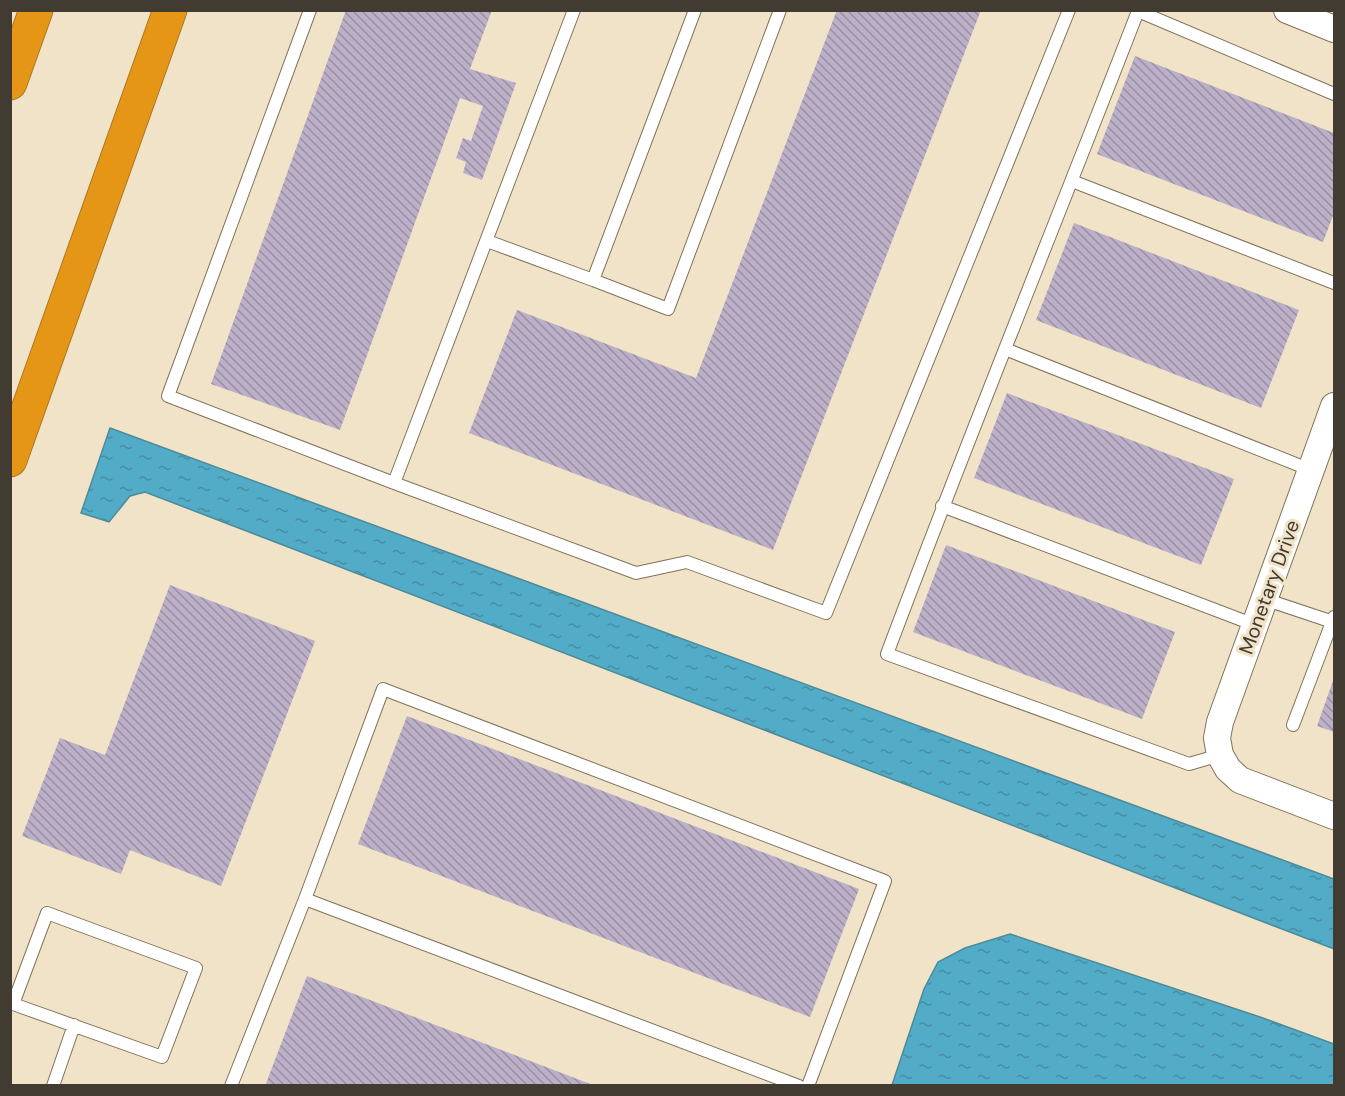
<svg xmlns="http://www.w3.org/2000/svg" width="1345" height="1096" viewBox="0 0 1345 1096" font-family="'DM Sans',sans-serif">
  <defs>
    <pattern id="water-ripples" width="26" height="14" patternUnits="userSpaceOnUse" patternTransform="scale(1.5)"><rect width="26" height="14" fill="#52acc7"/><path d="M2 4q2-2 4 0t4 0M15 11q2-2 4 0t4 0" fill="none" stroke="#468da2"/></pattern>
    <pattern id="building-back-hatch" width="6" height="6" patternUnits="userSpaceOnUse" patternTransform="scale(1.5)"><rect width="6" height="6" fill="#bcafc8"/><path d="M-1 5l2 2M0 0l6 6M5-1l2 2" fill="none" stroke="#9a90a3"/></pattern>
  </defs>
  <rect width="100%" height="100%" fill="#f1e3c8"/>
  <path fill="url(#water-ripples)" stroke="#4d8a9a" stroke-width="1.5" d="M 110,428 L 1334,879 L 1334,949 L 145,492 L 130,496 L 109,522 L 81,513 Z
    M 1010,934 L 1260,1017 L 1334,1044 L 1334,1085 L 892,1085 L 924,989 L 938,962 L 965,948 Z"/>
  <path fill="url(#building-back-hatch)" d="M 346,10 L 492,10 L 470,69 L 516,83 L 482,180 L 463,173 L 466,162 L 456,158 L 463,138 L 471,141 L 483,106 L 460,98 L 340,430 L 211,384 Z
    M 837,10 L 981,10 L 773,550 L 469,433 L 517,310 L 696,378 Z
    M 1135,56 L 1334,133 L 1334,213 L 1323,242 L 1097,154 Z
    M 1074,223 L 1299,310 L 1261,408 L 1036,320 Z
    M 1007,393 L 1234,479 L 1201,565 L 974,478 Z
    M 946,545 L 1175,632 L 1142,719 L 913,632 Z
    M 170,585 L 315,641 L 221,886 L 130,850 L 121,874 L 22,836 L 60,738 L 105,755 Z
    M 1334,678 L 1334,732 L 1317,726 Z
    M 407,716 L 859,889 L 810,1017 L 358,844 Z
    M 307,976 L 593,1085 L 593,1086 L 265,1086 Z"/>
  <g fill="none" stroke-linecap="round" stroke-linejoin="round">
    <g stroke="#80735b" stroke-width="14">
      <path id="lane" d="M 310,10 L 168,396 L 394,483 L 574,10
        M 1072,181 L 1334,283
        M 487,241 L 593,280 L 695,10
        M 593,280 L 668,309 L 780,10
        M 1005,349 L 1311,470
        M 394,483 L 636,573 L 687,562 L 826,613 L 1069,10
        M 942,506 L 1255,625
        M 1264,599 L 1333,622
        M 1293,725 L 1334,617
        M 1220,755 L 1189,764 L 887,654 C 968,438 1055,225 1138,11 L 1334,94
        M 305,899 L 799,1086
        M 47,913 L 196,968 L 162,1057 L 13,1004 Z
        M 53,1086 L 74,1025
        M 231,1086 L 305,899 L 383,689 L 885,881 L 808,1086"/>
    </g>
    <g stroke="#80735b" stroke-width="28">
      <path id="street" d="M 1287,10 L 1334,29
        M 1334,406 L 1220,722 L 1217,738 L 1220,755 L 1228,769 L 1240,780 L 1334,816"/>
    </g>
    <g stroke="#ac7620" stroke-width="35">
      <path id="highway" d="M 10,83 L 36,10
        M 10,460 L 170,10"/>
    </g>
    <use href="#lane" stroke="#fff" stroke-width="12"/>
    <use href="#street" stroke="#fff" stroke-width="26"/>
    <use href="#highway" stroke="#e69617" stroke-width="33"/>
  </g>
  <g text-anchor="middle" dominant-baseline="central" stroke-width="6" stroke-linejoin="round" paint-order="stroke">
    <g font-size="20" fill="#413b31" stroke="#f1e3c8">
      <text transform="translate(1269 587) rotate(-70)">Monetary Drive</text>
    </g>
  </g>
  <rect width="1345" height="1096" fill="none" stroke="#413b31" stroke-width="24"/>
</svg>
